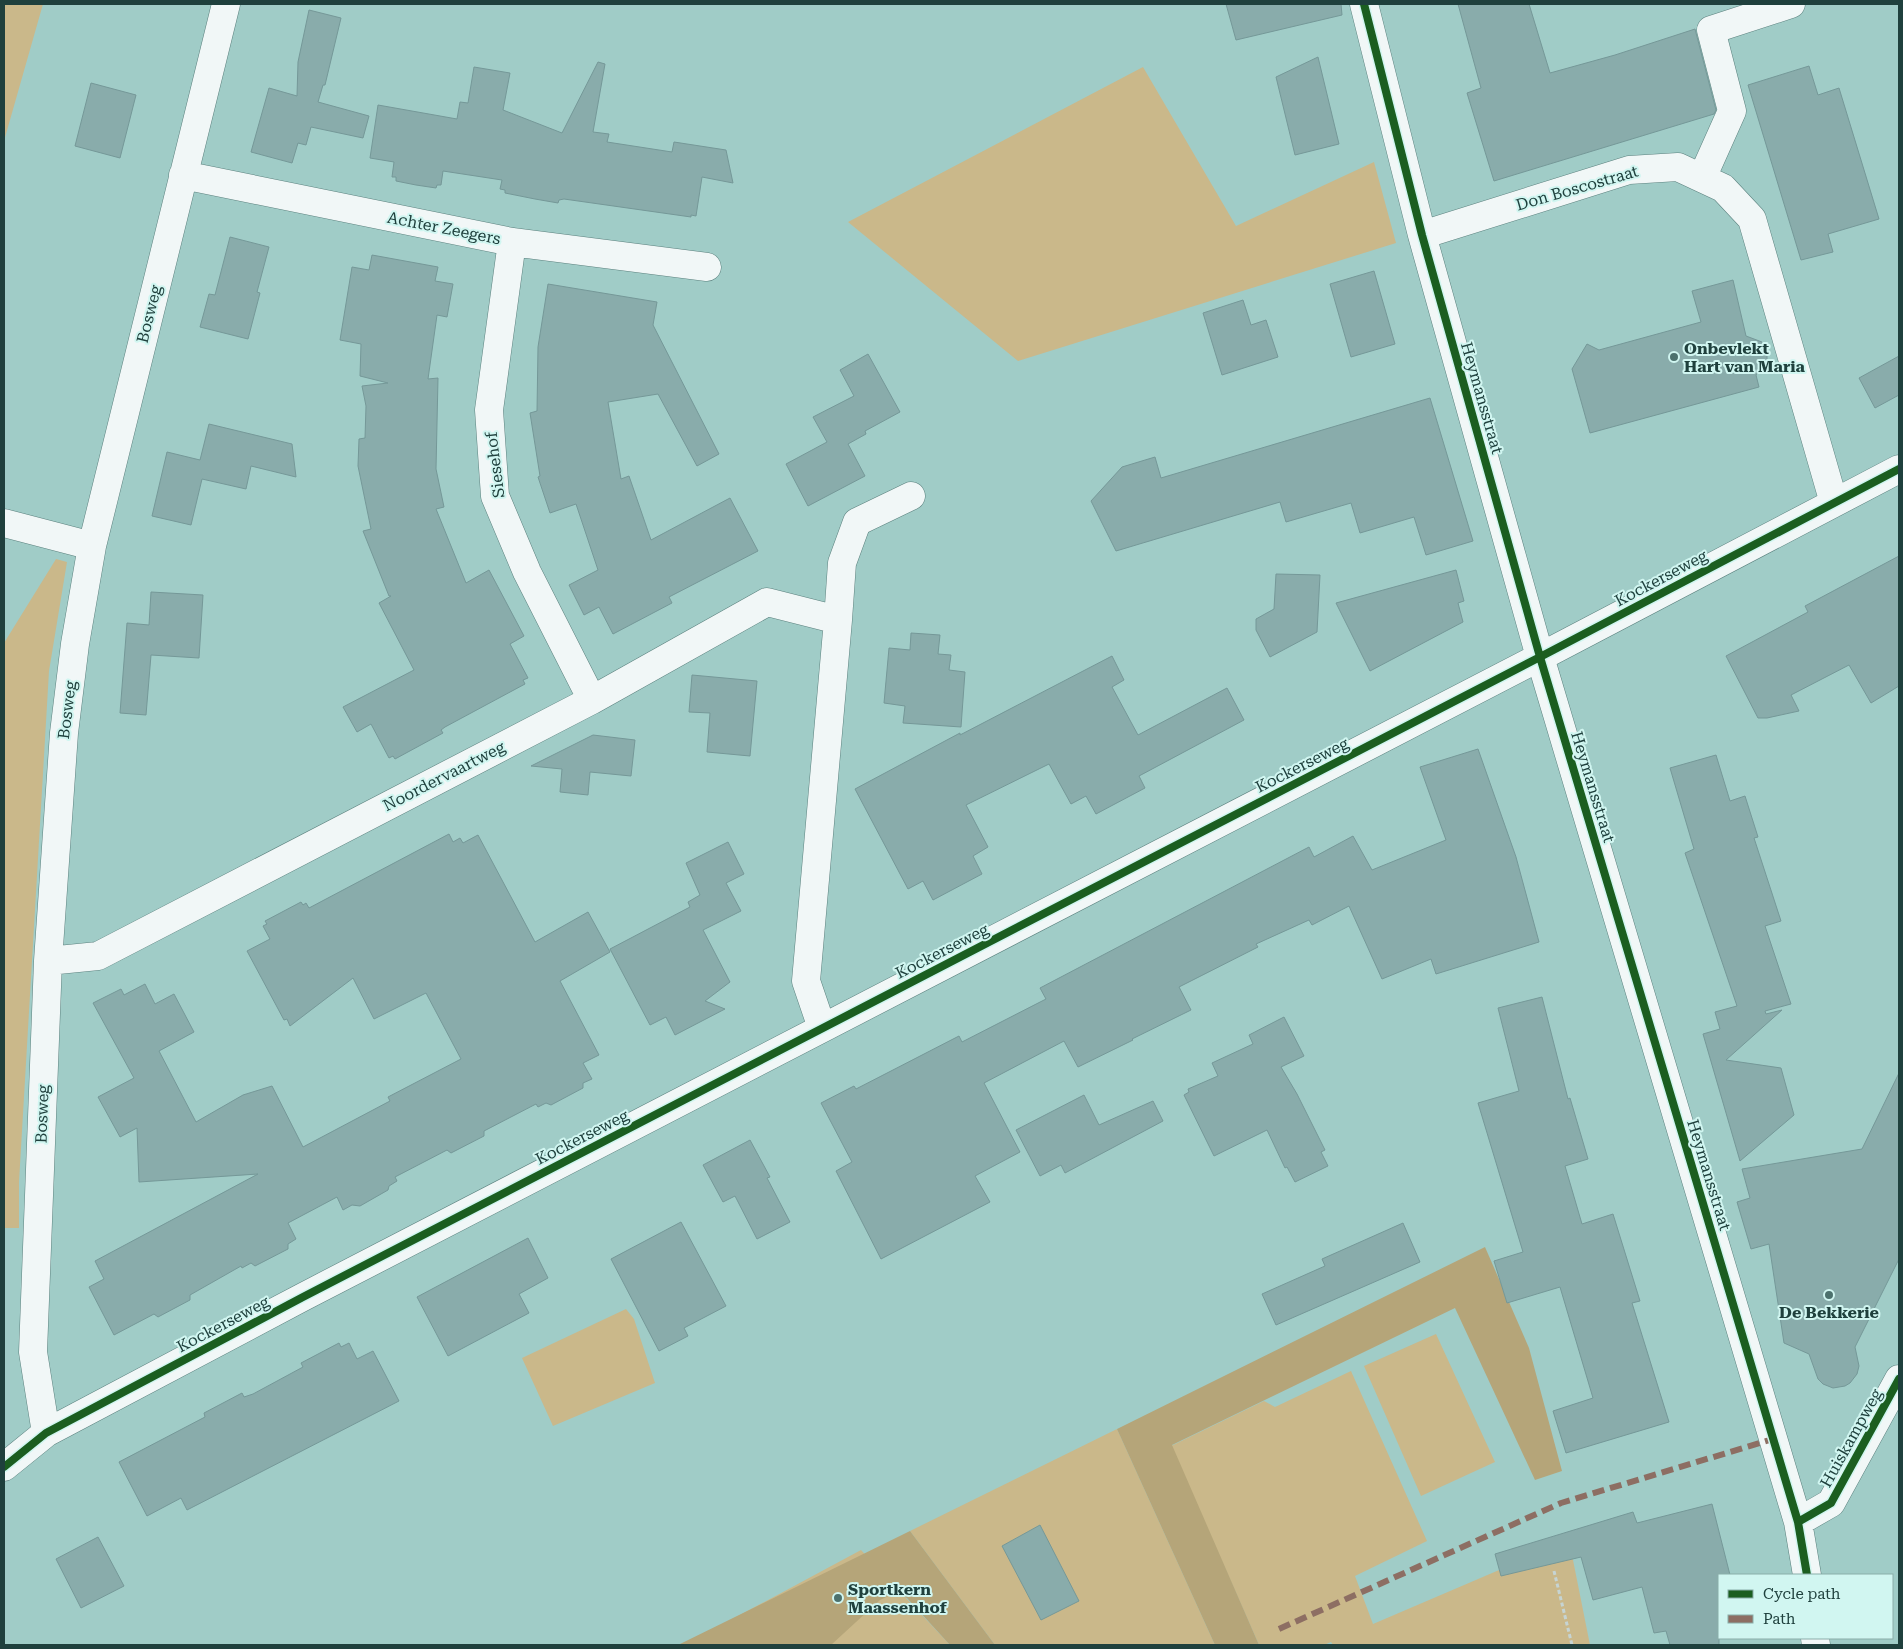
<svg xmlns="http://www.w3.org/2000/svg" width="1903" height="1649" viewBox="0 0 1903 1649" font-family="'Roboto Serif',serif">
  <rect width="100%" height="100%" fill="#a0ccc7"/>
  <path fill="#cab88a" d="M 4,4 L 43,4 L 4,141 Z
    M 1143,67 L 1236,226 L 1374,162 L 1396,243 L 1018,361 L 848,222 Z
    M 56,559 L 67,562 L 49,671 L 19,1182 L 19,1228 L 4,1228 L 4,643 Z
    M 626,1309 L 634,1319 L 655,1383 L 553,1426 L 522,1358 Z
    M 1436,1334 L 1495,1462 L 1421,1496 L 1364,1366 Z
    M 1351,1371 L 1427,1541 L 1355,1576 L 1373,1624 L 1569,1540 L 1590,1645 L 1333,1645 L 1331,1642 L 1324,1645 L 1259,1645 L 1171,1446 L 1264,1401 L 1275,1407 Z
    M 1117,1429 L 1215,1645 L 995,1645 L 910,1531 Z
    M 861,1550 L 950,1645 L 684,1645 Z"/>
  <path fill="#b5a579" d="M 1485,1247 L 1529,1348 L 1562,1471 L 1535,1480 L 1455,1308 L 1172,1445 L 1259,1645 L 1215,1645 L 1117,1429 Z
    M 910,1531 L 995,1645 L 950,1645 L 907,1598 L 895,1593 L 880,1600 L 831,1645 L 680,1644 Z"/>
  <path fill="#89acab" stroke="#759898" d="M 1226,4 L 1341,4 L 1342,15 L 1236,40 Z
    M 1458,4 L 1529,4 L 1550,73 L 1615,55 L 1695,29 L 1716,110 L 1714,114 L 1494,181 L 1467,93 L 1481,88 Z
    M 309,10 L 341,18 L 325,85 L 323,85 L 318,102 L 369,116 L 363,138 L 311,127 L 306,145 L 298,143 L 292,163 L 251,152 L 269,88 L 297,96 L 298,62 Z
    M 1318,57 L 1339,144 L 1295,155 L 1276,77 Z
    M 598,62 L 605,64 L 593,132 L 609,134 L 607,142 L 672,152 L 674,142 L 726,150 L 733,183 L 702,177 L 696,216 L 691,215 L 691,217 L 564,199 L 559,200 L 558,203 L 535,199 L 505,193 L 505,190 L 500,189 L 502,180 L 443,171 L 441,185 L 437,185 L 436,188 L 416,185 L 396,181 L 396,177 L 392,177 L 394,162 L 370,158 L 378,105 L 457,119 L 460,102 L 468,103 L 474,67 L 510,73 L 503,110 L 562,133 Z
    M 1809,66 L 1818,95 L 1839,88 L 1879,219 L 1828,234 L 1833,252 L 1801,260 L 1748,85 Z
    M 91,83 L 136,95 L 120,158 L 75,146 Z
    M 230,237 L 269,247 L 257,292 L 260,293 L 248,339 L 200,327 L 209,294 L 215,295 Z
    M 372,255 L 438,267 L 435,281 L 453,284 L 447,317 L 437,315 L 428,379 L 438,378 L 436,469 L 444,507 L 436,509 L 466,583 L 489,570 L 524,636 L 510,644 L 528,678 L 523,680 L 525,684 L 445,727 L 441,730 L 443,733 L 395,759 L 393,756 L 389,758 L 371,724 L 357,732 L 343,707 L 414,670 L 379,603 L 391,596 L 389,596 L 363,531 L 371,529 L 358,466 L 359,439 L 365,438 L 366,406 L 362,386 L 388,383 L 360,376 L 361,344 L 340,340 L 352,267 L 369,270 Z
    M 1374,271 L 1395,344 L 1351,357 L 1330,284 Z
    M 1733,280 L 1746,336 L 1762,342 L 1767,352 L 1767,361 L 1756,375 L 1759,387 L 1590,433 L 1572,369 L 1587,344 L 1599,350 L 1701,322 L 1692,291 Z
    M 548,284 L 657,302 L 653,325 L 719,454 L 697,466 L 658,394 L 608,402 L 621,479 L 629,476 L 651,540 L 730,498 L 758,551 L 669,597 L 672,603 L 613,634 L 599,607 L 584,615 L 569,585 L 598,570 L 576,504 L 550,513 L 538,477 L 540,476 L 530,413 L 537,411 L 538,347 Z
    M 1243,300 L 1251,325 L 1266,320 L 1278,357 L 1222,375 L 1203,313 Z
    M 868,354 L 900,412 L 865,431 L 866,434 L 848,444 L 865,476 L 808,506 L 786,464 L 827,442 L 813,417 L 854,396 L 840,370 Z
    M 1899,356 L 1899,395 L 1875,408 L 1859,378 Z
    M 1430,398 L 1473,541 L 1426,555 L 1414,517 L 1360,533 L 1351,503 L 1286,522 L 1280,502 L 1116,551 L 1091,501 L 1122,467 L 1155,457 L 1161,478 Z
    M 209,424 L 292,444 L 296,477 L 251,466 L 246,489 L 202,479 L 191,525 L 152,516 L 167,452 L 200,460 Z
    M 1899,556 L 1899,686 L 1871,703 L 1849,665 L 1791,695 L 1799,711 L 1767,718 L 1758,718 L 1726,656 L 1808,612 L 1805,606 Z
    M 1456,570 L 1464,601 L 1458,603 L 1463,622 L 1370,671 L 1336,603 Z
    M 1276,574 L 1320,575 L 1317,632 L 1270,657 L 1256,630 L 1256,619 L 1274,609 Z
    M 151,592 L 203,595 L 199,658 L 151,655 L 146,715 L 120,713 L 127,623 L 149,625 Z
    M 911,633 L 940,635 L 938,654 L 951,655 L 949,670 L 965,672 L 961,727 L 903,723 L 905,706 L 884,703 L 889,648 L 910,650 Z
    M 1112,656 L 1124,680 L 1112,687 L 1138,735 L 1227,688 L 1244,720 L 1139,776 L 1145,788 L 1096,814 L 1086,796 L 1071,804 L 1049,764 L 966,805 L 988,847 L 973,856 L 982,874 L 933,900 L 923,881 L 908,889 L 855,789 L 960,733 L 960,735 Z
    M 692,675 L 757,681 L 750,756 L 707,752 L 710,713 L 689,712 Z
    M 593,735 L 635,740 L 631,776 L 590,772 L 588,795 L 560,792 L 562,769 L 531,766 Z
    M 1478,749 L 1516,857 L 1539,942 L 1436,974 L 1431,959 L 1382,979 L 1349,906 L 1312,925 L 1309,920 L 1256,944 L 1258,947 L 1179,987 L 1191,1010 L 1132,1039 L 1133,1040 L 1078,1067 L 1064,1041 L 984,1083 L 1020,1152 L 975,1176 L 990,1202 L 881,1259 L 836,1171 L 852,1162 L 821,1103 L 854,1086 L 856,1089 L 959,1036 L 962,1042 L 1046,999 L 1040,988 L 1309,847 L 1314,857 L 1353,836 L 1372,870 L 1446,840 L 1420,767 Z
    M 1716,755 L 1730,801 L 1745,796 L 1758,837 L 1754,838 L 1781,921 L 1765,926 L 1791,1004 L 1765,1011 L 1766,1014 L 1782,1010 L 1726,1060 L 1781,1068 L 1794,1115 L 1740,1161 L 1703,1034 L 1720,1029 L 1715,1012 L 1737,1006 L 1685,853 L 1694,849 L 1670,768 Z
    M 449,834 L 453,842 L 460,838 L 463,843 L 478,835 L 535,942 L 588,912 L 610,952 L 560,981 L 599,1055 L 583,1063 L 592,1079 L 583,1083 L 583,1088 L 551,1105 L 546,1103 L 538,1107 L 536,1104 L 484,1131 L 484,1136 L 451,1153 L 447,1150 L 395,1177 L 397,1181 L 389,1186 L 388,1190 L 360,1206 L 352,1205 L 343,1210 L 337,1197 L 288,1223 L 296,1239 L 288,1244 L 288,1249 L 255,1266 L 251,1263 L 242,1268 L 241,1266 L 190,1295 L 190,1300 L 158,1317 L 154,1314 L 114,1335 L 89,1287 L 104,1279 L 95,1261 L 258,1174 L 139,1182 L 137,1128 L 120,1137 L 98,1097 L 134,1078 L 93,1003 L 121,989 L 124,995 L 145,984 L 155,1004 L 174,994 L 194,1032 L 159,1051 L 196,1122 L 243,1095 L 272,1086 L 303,1147 L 390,1101 L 388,1097 L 461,1059 L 426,993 L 374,1019 L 353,978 L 290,1026 L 287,1019 L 284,1020 L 247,951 L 270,939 L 263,926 L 267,924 L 265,921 L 301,902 L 303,905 L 306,903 L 309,908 Z
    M 728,842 L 744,874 L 726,883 L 741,911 L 703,930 L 730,982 L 705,1001 L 725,1009 L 675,1035 L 666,1017 L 650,1025 L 610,949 L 690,907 L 688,902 L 700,895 L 686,863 Z
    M 1542,997 L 1568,1099 L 1570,1098 L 1588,1159 L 1565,1166 L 1582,1224 L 1613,1214 L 1640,1301 L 1632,1303 L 1669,1422 L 1566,1453 L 1553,1411 L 1593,1398 L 1560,1287 L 1507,1303 L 1494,1261 L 1523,1252 L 1478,1103 L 1519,1091 L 1498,1008 Z
    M 1284,1017 L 1304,1056 L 1281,1067 L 1297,1094 L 1325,1150 L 1321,1152 L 1328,1166 L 1295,1182 L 1287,1167 L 1285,1168 L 1267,1130 L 1214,1156 L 1184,1095 L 1189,1092 L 1188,1089 L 1218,1076 L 1212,1063 L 1253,1044 L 1249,1035 Z
    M 1899,1073 L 1899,1259 L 1855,1347 L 1859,1366 L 1857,1374 L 1850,1383 L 1845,1386 L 1833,1388 L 1823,1384 L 1818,1379 L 1809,1354 L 1784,1343 L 1769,1244 L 1751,1249 L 1737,1202 L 1750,1198 L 1742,1169 L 1862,1149 Z
    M 1084,1095 L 1099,1125 L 1153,1101 L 1163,1121 L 1065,1173 L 1061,1165 L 1040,1176 L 1016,1130 Z
    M 750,1140 L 770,1177 L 767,1178 L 790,1222 L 757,1239 L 735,1196 L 723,1202 L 703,1165 Z
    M 681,1222 L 726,1306 L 684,1328 L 688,1336 L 659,1351 L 611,1259 Z
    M 1403,1223 L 1420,1262 L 1276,1325 L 1262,1294 L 1325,1266 L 1322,1259 Z
    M 528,1238 L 548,1278 L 519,1294 L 529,1313 L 448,1356 L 417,1297 Z
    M 339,1343 L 341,1347 L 349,1343 L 357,1359 L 373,1351 L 399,1401 L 187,1510 L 181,1498 L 147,1516 L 119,1462 L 205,1417 L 204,1413 L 242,1393 L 244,1397 L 253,1394 L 303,1367 L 301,1363 Z
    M 1712,1504 L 1730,1575 L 1719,1575 L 1719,1645 L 1670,1645 L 1666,1631 L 1654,1633 L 1642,1587 L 1593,1600 L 1581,1557 L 1501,1576 L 1495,1554 L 1633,1512 L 1637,1523 Z
    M 1040,1525 L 1079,1601 L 1041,1620 L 1002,1546 Z
    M 98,1537 L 124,1586 L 81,1608 L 56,1559 Z"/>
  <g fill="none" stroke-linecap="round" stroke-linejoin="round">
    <g stroke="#5b817e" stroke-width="29">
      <path id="minor" d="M 1364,4 L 1422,235 L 1540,657 L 1798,1522 L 1807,1575
        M 183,175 L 512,242 L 707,267
        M 1702,178 L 1732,111 L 1711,30 L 1791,4
        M 1422,235 L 1629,170 L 1678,167 L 1723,188 L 1752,219 L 1834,503
        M 512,242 L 489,410 L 495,496 L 527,572 L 592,700
        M 4,523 L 92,546
        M 48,961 L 98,956 L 592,700 L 767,602 L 838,620
        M 822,1028 L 806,981 L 838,620 L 842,563 L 857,522 L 911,496
        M 46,1433 L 33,1352 L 48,961 L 64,733 L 75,644 L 92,546 L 226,4
        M 4,1467 L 46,1433 L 303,1297 L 1540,657 L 1899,469
        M 1798,1522 L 1831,1503 L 1899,1379
        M 1815,1638 L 1816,1645"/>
    </g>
    <path stroke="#c6d4d3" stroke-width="3" stroke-dasharray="4 2.5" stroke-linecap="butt" d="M 1554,1571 L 1572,1645"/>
    <use href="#minor" stroke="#f1f7f7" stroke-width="28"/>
    <path stroke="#8d6e63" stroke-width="6" stroke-dasharray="12 6" stroke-linecap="butt" d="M 1279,1629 L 1561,1503 L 1773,1439"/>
    <g stroke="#d1f6f1" stroke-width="11">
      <path id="cycleway" d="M 1364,4 L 1422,235 L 1540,657 L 1798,1522 L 1807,1575
        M 4,1467 L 46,1433 L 303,1297 L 1540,657 L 1899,469
        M 1798,1522 L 1831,1503 L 1899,1379"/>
    </g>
    <use href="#cycleway" stroke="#1b5e20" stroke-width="8"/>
  </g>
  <g fill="#4c716d" stroke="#d1f6f1" stroke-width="2">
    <circle cx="1674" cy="357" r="5"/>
    <circle cx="1829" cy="1295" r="5"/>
    <circle cx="838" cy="1598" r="5"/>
  </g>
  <g text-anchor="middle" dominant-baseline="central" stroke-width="4" stroke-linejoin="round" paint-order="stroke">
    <g font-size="16" fill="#1f403d" stroke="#d1f6f1">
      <text transform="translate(1577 188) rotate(-16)">Don Boscostraat</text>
      <text transform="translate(444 228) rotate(11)">Achter Zeegers</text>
      <text transform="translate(149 314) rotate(-76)">Bosweg</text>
      <text transform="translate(1482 398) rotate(74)">Heymansstraat</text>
      <text transform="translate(495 465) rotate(-97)">Siesehof</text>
      <text transform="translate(1661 578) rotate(-28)">Kockerseweg</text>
      <text transform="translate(67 710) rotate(-83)">Bosweg</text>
      <text transform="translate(1302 765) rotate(-27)">Kockerseweg</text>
      <text transform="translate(444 776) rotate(-27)">Noordervaartweg</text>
      <text transform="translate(1593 787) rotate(73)">Heymansstraat</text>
      <text transform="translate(942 951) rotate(-27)">Kockerseweg</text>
      <text transform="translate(42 1114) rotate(-88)">Bosweg</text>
      <text transform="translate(582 1137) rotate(-27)">Kockerseweg</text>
      <text transform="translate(1709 1175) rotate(73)">Heymansstraat</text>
      <text transform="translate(223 1324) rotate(-28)">Kockerseweg</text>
      <text transform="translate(1851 1438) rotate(-61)">Huiskampweg</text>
    </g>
    <g font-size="16" font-weight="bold" fill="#1f403d" stroke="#d1f6f1" text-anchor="start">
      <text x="1684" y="348">Onbevlekt<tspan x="1684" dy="18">Hart van Maria</tspan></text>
      <text x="1829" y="1312" text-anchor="middle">De Bekkerie</text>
      <text x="848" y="1589">Sportkern<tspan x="848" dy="18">Maassenhof</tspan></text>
    </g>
  </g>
  <rect width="1903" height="1649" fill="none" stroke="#1f403d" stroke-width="10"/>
  <rect x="1718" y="1574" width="175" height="65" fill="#d1f6f1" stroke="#8aada9"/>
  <rect x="1728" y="1590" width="25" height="8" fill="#1b5e20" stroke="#8aada9"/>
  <text x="1763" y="1599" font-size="15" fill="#1f403d">Cycle path</text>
  <rect x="1728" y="1615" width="25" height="8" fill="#8d6e63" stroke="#8aada9"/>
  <text x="1763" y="1624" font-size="15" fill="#1f403d">Path</text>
</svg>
